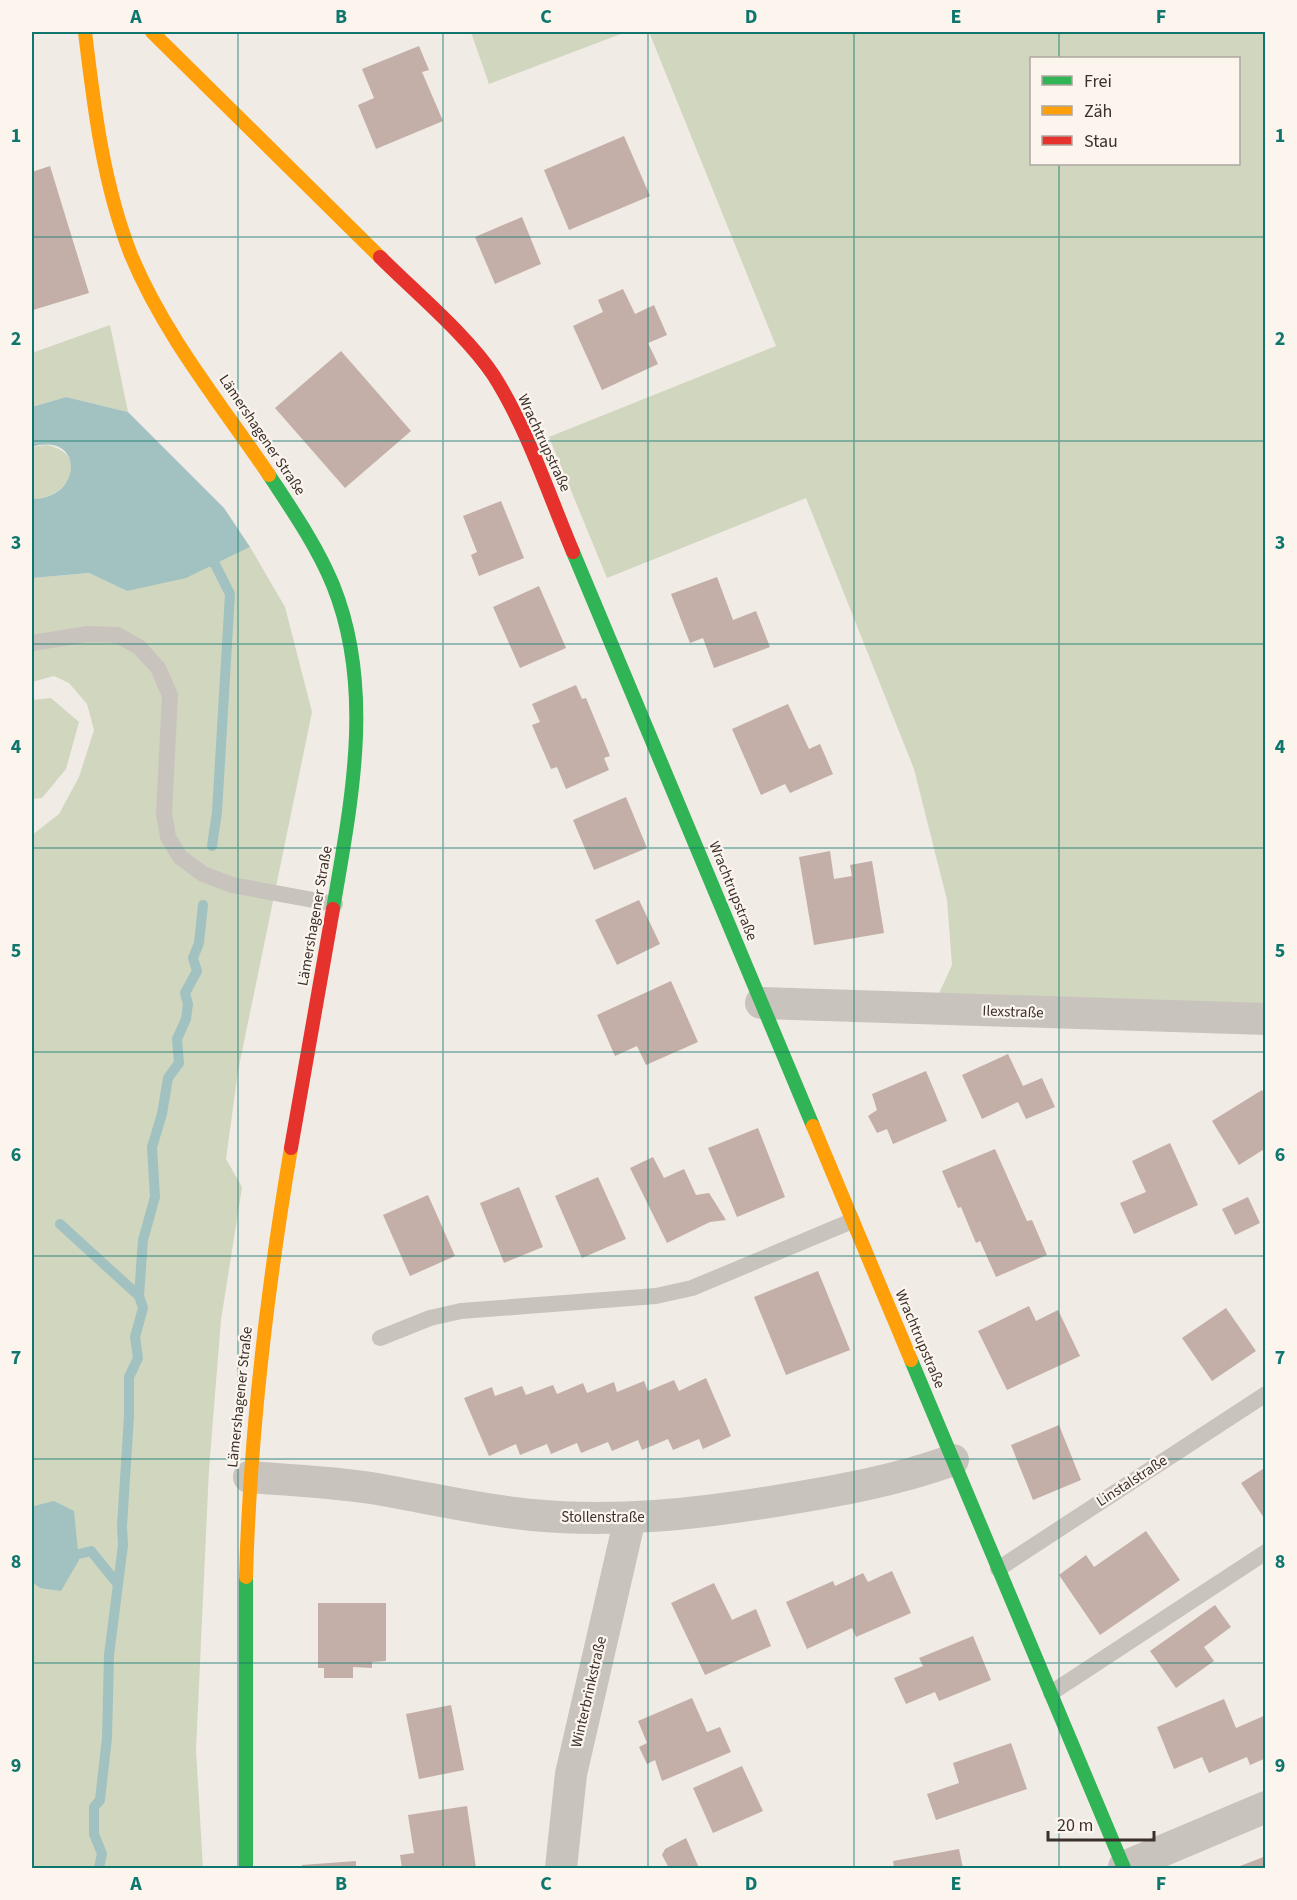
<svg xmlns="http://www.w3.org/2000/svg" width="1297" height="1900" viewBox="0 0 1297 1900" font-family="'Source Sans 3',sans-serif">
  <rect width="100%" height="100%" fill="#f0ebe5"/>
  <path fill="#d1d6bf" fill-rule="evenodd" d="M 471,32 L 626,32 L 489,84 Z
    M 649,32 L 1265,32 L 1265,1010 L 936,1000 L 952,965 L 947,900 L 914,769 L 806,498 L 607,578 L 549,437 L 776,346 ZM 1032,58 L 1238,58 L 1238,164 L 1032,164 Z
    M 110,325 L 128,412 L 66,397 L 32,407 L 32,353 Z
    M 47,445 C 93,455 68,499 32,499 L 32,447 Z
    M 250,547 L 285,607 L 312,712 L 238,1071 L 226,1159 L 242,1187 L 221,1320 L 209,1469 L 196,1750 L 203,1868 L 32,1868 L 32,835 L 59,814 L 79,777 L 94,730 L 87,704 L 69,683 L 54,676 L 32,682 L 32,578 L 89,573 L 127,591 L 215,564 Z
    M 51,698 L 79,722 L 66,769 L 42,798 L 32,799 L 32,700 Z"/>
  <path fill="#a1c2c1" d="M 66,397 L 128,412 L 224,508 L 250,547 L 186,578 L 127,591 L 89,573 L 32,578 L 32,499 C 84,499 84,431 32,447 L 32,407 Z
    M 54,1501 L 74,1511 L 79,1560 L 61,1591 L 40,1588 L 32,1582 L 32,1510 L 34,1506 Z"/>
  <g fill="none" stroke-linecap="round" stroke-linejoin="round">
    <path stroke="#a1c2c1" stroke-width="10" d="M 205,558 L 215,564 L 230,594 L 217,812 L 212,846
      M 60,1224 L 139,1296
      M 67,1557 L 91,1551 L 117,1583
      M 99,1868 L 102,1854 L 94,1834 L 94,1807 L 100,1800 L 107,1738 L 109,1655 L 123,1545 L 122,1526 L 129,1416 L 129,1377 L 138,1358 L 135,1337 L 143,1308 L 139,1296 L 143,1240 L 155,1197 L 152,1147 L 162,1114 L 168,1078 L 179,1063 L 177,1039 L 186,1019 L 188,1004 L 185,993 L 197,971 L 193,958 L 199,943 L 203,905"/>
  </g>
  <path fill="#c3afa7" d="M 419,46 L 429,70 L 422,72 L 443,121 L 376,149 L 358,105 L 374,98 L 362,69 Z
    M 624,136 L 650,196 L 569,230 L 544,170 Z
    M 50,166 L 89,293 L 33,310 L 32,172 Z
    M 522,217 L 541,264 L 495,284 L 475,237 Z
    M 623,289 L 635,314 L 654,305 L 667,335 L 648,343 L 658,364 L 602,390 L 573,326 L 603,312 L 598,300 Z
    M 341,351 L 411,431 L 345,488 L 275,408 Z
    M 501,501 L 524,558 L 479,576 L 471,555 L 477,552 L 463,516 Z
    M 717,577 L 733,620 L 756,611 L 770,647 L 714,668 L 703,638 L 690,643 L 671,594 Z
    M 539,586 L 566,648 L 520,668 L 493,607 Z
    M 576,685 L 582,699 L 586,698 L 610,756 L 604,758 L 609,770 L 566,789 L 557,767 L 551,769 L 532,725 L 540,722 L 532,704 Z
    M 788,704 L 809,749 L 820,744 L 833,774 L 790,793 L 785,784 L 761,795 L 732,729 Z
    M 626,797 L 647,848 L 594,870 L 573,820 Z
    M 830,851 L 834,879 L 852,876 L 850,865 L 872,861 L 884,933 L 814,945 L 799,857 Z
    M 639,900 L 660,944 L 617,965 L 595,920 Z
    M 671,981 L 698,1042 L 646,1065 L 637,1046 L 615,1056 L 597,1015 Z
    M 1008,1054 L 1023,1086 L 1042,1078 L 1055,1107 L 1026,1119 L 1018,1102 L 982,1119 L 962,1075 Z
    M 926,1071 L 947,1121 L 893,1144 L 887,1129 L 877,1133 L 868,1116 L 877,1110 L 872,1094 Z
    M 1262,1090 L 1266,1096 L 1266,1148 L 1239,1165 L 1212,1121 Z
    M 758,1128 L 785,1197 L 737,1217 L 708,1148 Z
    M 1170,1143 L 1198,1205 L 1134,1234 L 1120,1203 L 1146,1192 L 1132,1161 Z
    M 995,1149 L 1027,1221 L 1032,1220 L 1047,1255 L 996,1277 L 980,1241 L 976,1243 L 961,1207 L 958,1208 L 942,1171 Z
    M 653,1157 L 664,1178 L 684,1169 L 696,1195 L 709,1193 L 726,1220 L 710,1222 L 667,1243 L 630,1168 Z
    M 598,1177 L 626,1239 L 582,1258 L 555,1196 Z
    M 519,1187 L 543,1247 L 504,1263 L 480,1203 Z
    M 428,1195 L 455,1256 L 410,1276 L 383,1215 Z
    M 1248,1197 L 1260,1223 L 1235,1235 L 1222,1209 Z
    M 818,1271 L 850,1350 L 786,1375 L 754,1297 Z
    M 1029,1306 L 1036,1321 L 1058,1310 L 1080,1356 L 1007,1390 L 978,1331 Z
    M 1226,1308 L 1256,1351 L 1212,1381 L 1182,1338 Z
    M 706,1378 L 731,1436 L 703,1449 L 699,1439 L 673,1450 L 668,1439 L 642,1450 L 638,1440 L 612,1451 L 608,1442 L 581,1453 L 577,1443 L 551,1454 L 547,1444 L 520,1455 L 516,1444 L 489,1456 L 464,1398 L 492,1387 L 495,1396 L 522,1386 L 526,1395 L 553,1385 L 557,1394 L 583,1383 L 587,1393 L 614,1382 L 617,1392 L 644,1381 L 648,1391 L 674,1380 L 679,1391 Z
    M 1059,1425 L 1081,1480 L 1033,1500 L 1011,1445 Z
    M 1266,1467 L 1266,1521 L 1241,1483 Z
    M 1146,1531 L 1180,1580 L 1100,1635 L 1059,1575 L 1086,1555 L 1094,1567 Z
    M 892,1571 L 911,1613 L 856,1637 L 852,1628 L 807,1649 L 786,1602 L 833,1581 L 835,1586 L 863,1573 L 868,1582 Z
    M 714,1583 L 732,1620 L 756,1609 L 771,1646 L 705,1675 L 671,1603 Z
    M 318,1603 L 386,1603 L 386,1661 L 372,1662 L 372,1668 L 353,1667 L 353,1678 L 324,1678 L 324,1668 L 318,1668 Z
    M 1215,1605 L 1231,1627 L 1204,1647 L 1214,1661 L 1176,1688 L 1150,1651 Z
    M 973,1636 L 991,1680 L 939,1701 L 935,1692 L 906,1704 L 894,1678 L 923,1666 L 919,1658 Z
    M 692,1698 L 707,1732 L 720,1727 L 731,1752 L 662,1781 L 655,1760 L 647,1764 L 639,1747 L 647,1743 L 638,1721 Z
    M 1224,1699 L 1236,1728 L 1266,1715 L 1266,1758 L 1250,1765 L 1247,1757 L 1209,1773 L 1202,1757 L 1174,1769 L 1157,1727 Z
    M 451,1705 L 464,1770 L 419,1779 L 406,1714 Z
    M 1011,1743 L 1027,1789 L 936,1820 L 927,1794 L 959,1783 L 953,1763 Z
    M 742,1766 L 763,1811 L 713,1833 L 693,1788 Z
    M 467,1806 L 476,1868 L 402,1868 L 400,1855 L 414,1853 L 408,1815 Z
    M 686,1838 L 699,1868 L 669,1868 L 662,1855 L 665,1849 Z
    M 959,1849 L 963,1868 L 894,1868 L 893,1861 Z
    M 1266,1856 L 1266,1868 L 1235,1868 Z
    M 356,1861 L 356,1868 L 302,1868 L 302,1865 Z"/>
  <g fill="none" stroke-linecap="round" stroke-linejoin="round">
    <path stroke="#c9c3be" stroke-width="16" d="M 32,643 L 88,634 L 117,635 L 139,647 L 158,668 L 170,695 L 164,813 L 168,837 L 180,857 L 203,874 L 232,885 L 335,904
      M 380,1338 L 430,1318 L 461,1311 L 656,1296 L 692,1288 L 852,1221
      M 998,1569 L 1266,1394
      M 1051,1693 L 1266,1552"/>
    <path stroke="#c9c3be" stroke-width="32" d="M 761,1003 L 1266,1019
      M 249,1477 C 290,1480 331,1482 371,1488 C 425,1497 478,1510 532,1515 C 615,1523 695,1514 776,1501 C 837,1491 895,1481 953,1460
      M 1124,1867 L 1266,1807
      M 561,1868 L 571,1774 L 630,1518"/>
    <path stroke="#30b455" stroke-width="14" d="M 269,475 C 292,510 317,546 333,585 C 375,689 351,803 333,909
      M 573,552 L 813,1126
      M 911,1360 L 1124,1868
      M 246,1577 L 246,1868"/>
    <path stroke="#ff9f0a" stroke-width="14" d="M 85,32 C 94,107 103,184 131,255 C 164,335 221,404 269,475
      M 152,32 L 380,257
      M 813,1126 L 911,1360
      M 246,1577 C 250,1432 267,1290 291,1148"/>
    <path stroke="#e5322d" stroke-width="14" d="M 380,257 C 414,291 468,336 494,376 C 528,430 548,493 573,552
      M 291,1148 L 333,909"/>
  </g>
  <path fill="none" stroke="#0f766e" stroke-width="1.5" stroke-opacity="0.55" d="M 238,32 L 238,1868M 443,32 L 443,1868M 648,32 L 648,1868M 854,32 L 854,1868M 1059,32 L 1059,58M 1059,164 L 1059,1868M 32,237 L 1266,237M 32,441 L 1266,441M 32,644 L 1266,644M 32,848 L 1266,848M 32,1052 L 1266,1052M 32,1256 L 1266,1256M 32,1459 L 1266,1459M 32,1663 L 1266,1663"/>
  <g text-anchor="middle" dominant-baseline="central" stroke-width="4.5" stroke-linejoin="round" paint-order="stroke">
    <g font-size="15" fill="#3b302b" stroke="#fbf5ee">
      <text transform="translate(262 435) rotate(56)">Lämershagener Straße</text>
      <text transform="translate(544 443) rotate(65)">Wrachtrupstraße</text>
      <text transform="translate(733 891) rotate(68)">Wrachtrupstraße</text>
      <text transform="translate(315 916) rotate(-80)">Lämershagener Straße</text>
      <text transform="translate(1013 1012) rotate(2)">Ilexstraße</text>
      <text transform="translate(920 1339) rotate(67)">Wrachtrupstraße</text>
      <text transform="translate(240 1397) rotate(-84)">Lämershagener Straße</text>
      <text transform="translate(1132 1481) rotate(-33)">Linstalstraße</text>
      <text x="603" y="1517">Stollenstraße</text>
      <text transform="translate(589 1692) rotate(-77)">Winterbrinkstraße</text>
    </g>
  </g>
  <rect width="1297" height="1900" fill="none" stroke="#fbf5ee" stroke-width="66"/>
  <rect x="1030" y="57" width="210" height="108" fill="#fbf5ee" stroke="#aea6a0" stroke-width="1.5"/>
  <rect x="1042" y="76" width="30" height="9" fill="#30b455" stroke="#aea6a0" stroke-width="1.5"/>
  <text x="1084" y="87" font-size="18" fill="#3b302b">Frei</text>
  <rect x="1042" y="106" width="30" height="9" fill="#ff9f0a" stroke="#aea6a0" stroke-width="1.5"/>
  <text x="1084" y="117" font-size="18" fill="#3b302b">Zäh</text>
  <rect x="1042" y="136" width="30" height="9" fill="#e5322d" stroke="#aea6a0" stroke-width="1.5"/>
  <text x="1084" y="147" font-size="18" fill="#3b302b">Stau</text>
  <path d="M1048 1831v9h106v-9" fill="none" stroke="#3b302b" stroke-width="3"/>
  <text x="1057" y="1831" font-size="18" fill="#3b302b" stroke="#fbf5ee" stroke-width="4.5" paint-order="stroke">20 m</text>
  <rect x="33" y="33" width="1231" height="1834" fill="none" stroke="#0f766e" stroke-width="2"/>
  <g font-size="20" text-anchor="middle" font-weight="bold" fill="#0f766e">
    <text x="136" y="23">A</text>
    <text x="341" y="23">B</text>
    <text x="546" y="23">C</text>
    <text x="751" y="23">D</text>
    <text x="956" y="23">E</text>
    <text x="1161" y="23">F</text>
    <text x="16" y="142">1</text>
    <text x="1280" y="142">1</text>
    <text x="16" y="345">2</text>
    <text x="1280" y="345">2</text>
    <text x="16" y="549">3</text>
    <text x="1280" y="549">3</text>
    <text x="16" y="753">4</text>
    <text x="1280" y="753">4</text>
    <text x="16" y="957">5</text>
    <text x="1280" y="957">5</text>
    <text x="16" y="1161">6</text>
    <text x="1280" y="1161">6</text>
    <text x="16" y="1364">7</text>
    <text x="1280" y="1364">7</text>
    <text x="16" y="1568">8</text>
    <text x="1280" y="1568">8</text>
    <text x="16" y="1772">9</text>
    <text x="1280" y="1772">9</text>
    <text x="136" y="1890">A</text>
    <text x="341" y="1890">B</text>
    <text x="546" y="1890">C</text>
    <text x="751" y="1890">D</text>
    <text x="956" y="1890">E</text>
    <text x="1161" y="1890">F</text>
  </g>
</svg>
